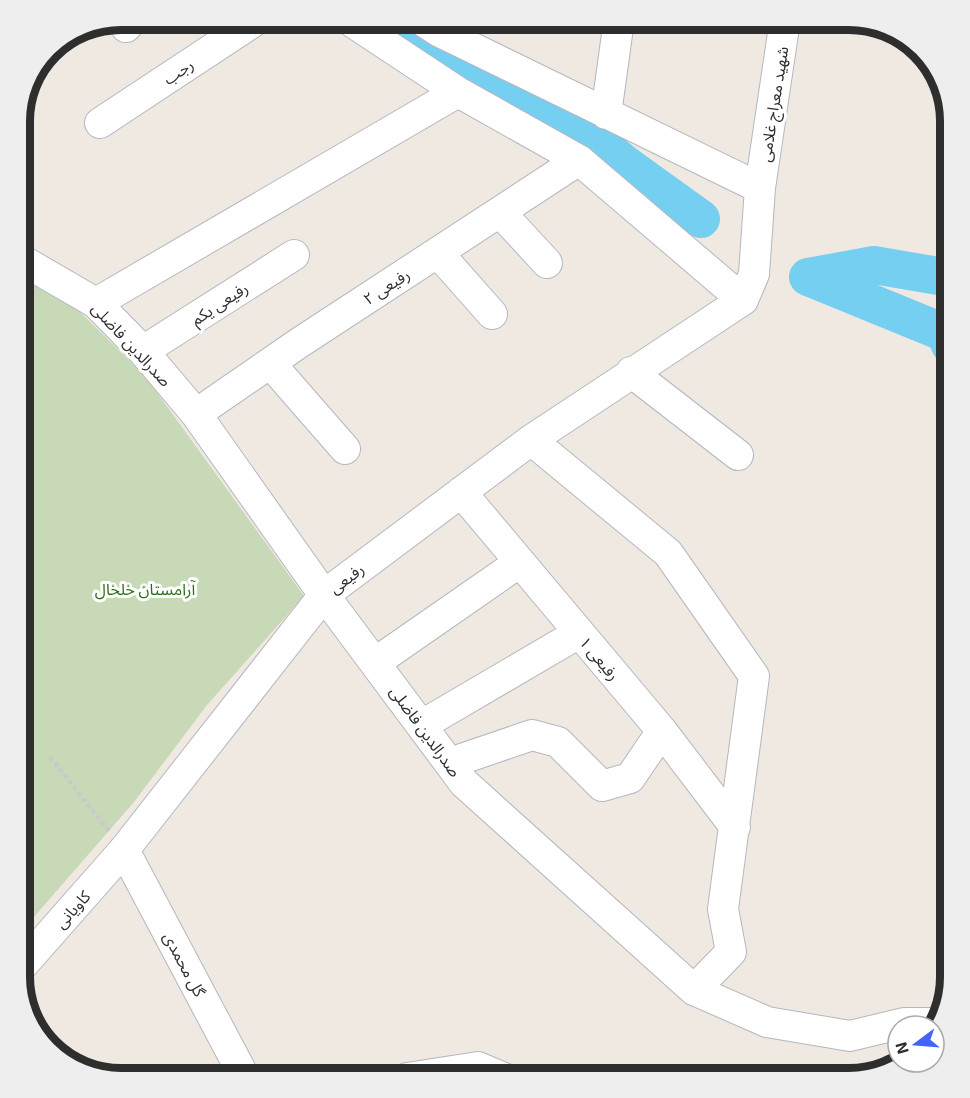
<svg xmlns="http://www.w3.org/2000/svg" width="970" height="1098" viewBox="0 0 970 1098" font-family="'Exo 2','Noto Sans Arabic',sans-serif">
  <rect width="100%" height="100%" fill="#efe9e1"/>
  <path fill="#c8d9b8" d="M 20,274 L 74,306 L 145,376 L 304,596 L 207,705 L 134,802 L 20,933 Z"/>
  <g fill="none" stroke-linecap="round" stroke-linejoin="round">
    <path stroke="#75cff0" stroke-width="38" d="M 391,20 L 456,65 L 573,122 L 626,165 L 701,219
      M 808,277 L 945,333 L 950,345
      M 808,277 L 874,265 L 950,278"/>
    <g stroke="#b4b7c1" stroke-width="32">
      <path id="minor" d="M 349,20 L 458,92 L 579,160 L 743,300
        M 421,20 L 438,31 L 760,188 L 754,274 L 743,300
        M 126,27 L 132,20
        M 606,114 L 619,20
        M 100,123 L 256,20
        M 760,188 L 785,20
        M 500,212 L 547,263
        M 438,253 L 492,314
        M 20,259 L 96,303 L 143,351 L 196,414 L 324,595 L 464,783 L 694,990 L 767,1022 L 850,1036 L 904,1023 L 939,1023
        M 96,303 L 458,92
        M 143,351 L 294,255
        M 270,363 L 345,449
        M 631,372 L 738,455
        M 196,414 L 299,343 L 579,160
        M 531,440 L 668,553 L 754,676 L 723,909 L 731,952 L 694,990
        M 461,492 L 662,731 L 735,827
        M 376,662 L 520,562
        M 422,725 L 579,633
        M 450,763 L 532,735 L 558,742 L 602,786 L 630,778 L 662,731
        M 124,850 L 245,1078
        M 20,968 L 124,850 L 324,595 L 531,440 L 743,300
        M 407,1078 L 478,1067 L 504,1078"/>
    </g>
    <path stroke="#c9c9c9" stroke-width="4" stroke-dasharray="4.5 3" stroke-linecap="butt" d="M 50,757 L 109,831"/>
    <use href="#minor" stroke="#fff" stroke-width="30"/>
  </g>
  <g text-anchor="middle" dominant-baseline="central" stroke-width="6" stroke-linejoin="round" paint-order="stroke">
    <g font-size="16" fill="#2e2e2e" stroke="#fff">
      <text transform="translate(178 71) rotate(-34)">رجب</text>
      <text transform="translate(773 104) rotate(-81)">شهید معراج غلامی</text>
      <text transform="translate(386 286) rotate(-33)">رفیعی ۲</text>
      <text transform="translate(219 303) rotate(-33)">رفیعی یکم</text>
      <text transform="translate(132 344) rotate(47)">صدرالدین فاضلی</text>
      <text transform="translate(346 578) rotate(-37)">رفیعی</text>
      <text transform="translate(600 658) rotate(50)">رفیعی ۱</text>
      <text transform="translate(426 731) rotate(54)">صدرالدین فاضلی</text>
      <text transform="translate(72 909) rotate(-48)">کاویانی</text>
      <text transform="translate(185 964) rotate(62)">گل محمدی</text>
    </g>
    <g font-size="16" fill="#2c6e1b" stroke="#fff">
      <text x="145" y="588">آرامستان خلخال</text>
    </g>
  </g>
  <path d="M0 0H970V1098H0ZM121 30H849A91 91 0 0 1 940 121V977A91 91 0 0 1 849 1068H121A91 91 0 0 1 30 977V121A91 91 0 0 1 121 30Z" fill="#eee" fill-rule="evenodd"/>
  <path fill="none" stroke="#2e2e2e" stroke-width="8" d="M121 30H849A91 91 0 0 1 940 121V977A91 91 0 0 1 849 1068H121A91 91 0 0 1 30 977V121A91 91 0 0 1 121 30Z"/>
  <g transform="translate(916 1044) rotate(254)"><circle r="28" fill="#ffffff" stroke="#ababab" stroke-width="1.5"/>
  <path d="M0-4.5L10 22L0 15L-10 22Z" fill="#4264fb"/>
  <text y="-9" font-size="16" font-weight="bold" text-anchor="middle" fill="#2e2e2e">N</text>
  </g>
</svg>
